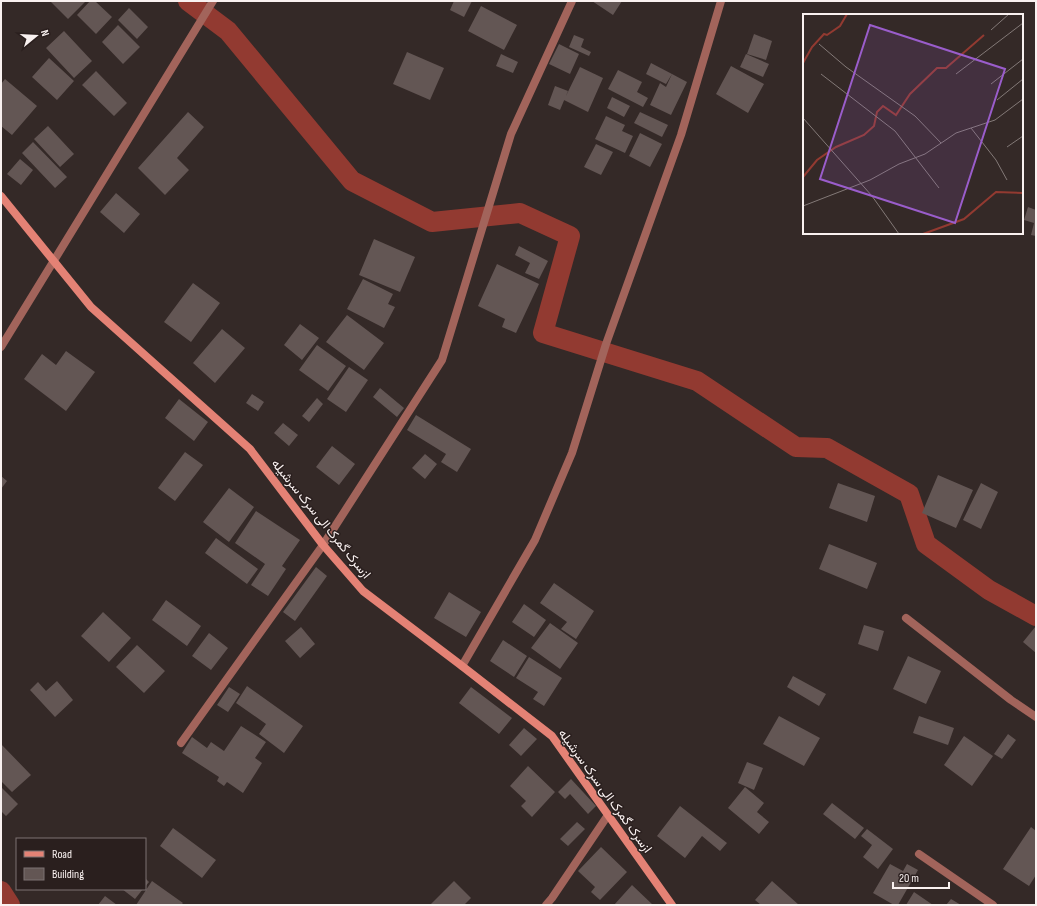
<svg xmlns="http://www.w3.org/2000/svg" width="1037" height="906" viewBox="0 0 1037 906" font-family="'Sofia Sans Condensed',Vazirmatn,sans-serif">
  <rect width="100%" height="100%" fill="#342927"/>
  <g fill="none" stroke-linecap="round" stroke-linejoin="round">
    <path stroke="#923a31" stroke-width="20" d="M 188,1 L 228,31 L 352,181 L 432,222 L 520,213 L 570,236 L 543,333 L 697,381 L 796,447 L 827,448 L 909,494 L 926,544 L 989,590 L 1036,616
      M 1,891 L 10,905"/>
  </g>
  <path fill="#635654" d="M 50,1 L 86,1 L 68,19 Z
    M 90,1 L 95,1 L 112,17 L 96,34 L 77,15 Z
    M 454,1 L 472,1 L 464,17 L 450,10 Z
    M 592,1 L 622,1 L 613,15 Z
    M 481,6 L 517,25 L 504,50 L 468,31 Z
    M 129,8 L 148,27 L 137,39 L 118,20 Z
    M 118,25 L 140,47 L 123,64 L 102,42 Z
    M 64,31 L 92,61 L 74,78 L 46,48 Z
    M 754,34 L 772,41 L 766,60 L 747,54 Z
    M 574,35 L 584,39 L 581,47 L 591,52 L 589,56 L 569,47 Z
    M 559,44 L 579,54 L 570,74 L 549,64 Z
    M 407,52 L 444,68 L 430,100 L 393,84 Z
    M 501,54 L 518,62 L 513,73 L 496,66 Z
    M 746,54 L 769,64 L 763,77 L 740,67 Z
    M 49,58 L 74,81 L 57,100 L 32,77 Z
    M 651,63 L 672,74 L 666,84 L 646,74 Z
    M 731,66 L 764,84 L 748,113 L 716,94 Z
    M 580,67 L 603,78 L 588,112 L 564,100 Z
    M 618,70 L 642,82 L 637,92 L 648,98 L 643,107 L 608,89 Z
    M 96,71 L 127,103 L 114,116 L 82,85 Z
    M 672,74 L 687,82 L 671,115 L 650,105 L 660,83 L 666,87 Z
    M 5,79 L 37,106 L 12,135 L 1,126 L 1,84 Z
    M 555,86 L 568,91 L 560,110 L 548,105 Z
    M 612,97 L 630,106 L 624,117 L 607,108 Z
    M 188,112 L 204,127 L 177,158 L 189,170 L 165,195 L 138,168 Z
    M 640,112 L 668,125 L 662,137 L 634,123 Z
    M 606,116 L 625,125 L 622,131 L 633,136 L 625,153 L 595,139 Z
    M 48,126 L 74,154 L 60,167 L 34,139 Z
    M 640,133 L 662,144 L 650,167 L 629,156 Z
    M 33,142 L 67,177 L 55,188 L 22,153 Z
    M 596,144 L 613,152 L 601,175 L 584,167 Z
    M 20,159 L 33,170 L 21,185 L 7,174 Z
    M 116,193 L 140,214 L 124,233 L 100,212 Z
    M 1028,207 L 1036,210 L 1036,236 L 1031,235 L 1034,223 L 1024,220 Z
    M 374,239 L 415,257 L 400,292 L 359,275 Z
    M 519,246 L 548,261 L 539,279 L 525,273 L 530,263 L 515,255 Z
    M 497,264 L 539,284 L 516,333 L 502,327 L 505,319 L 478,306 Z
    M 363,279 L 393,294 L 388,304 L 395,307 L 384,328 L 347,309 Z
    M 193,283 L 220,303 L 191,342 L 164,322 Z
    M 347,315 L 384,343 L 364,370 L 326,342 Z
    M 300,324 L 319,338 L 302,360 L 284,345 Z
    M 222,329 L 245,348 L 215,383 L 193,363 Z
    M 317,345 L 346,366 L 328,391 L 299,370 Z
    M 66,351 L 95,372 L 66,411 L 24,379 L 42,354 L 56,365 Z
    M 349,367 L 368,380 L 346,412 L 327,399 Z
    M 380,388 L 404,408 L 397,417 L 373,397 Z
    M 252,394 L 264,402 L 258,411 L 246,403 Z
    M 317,398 L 323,404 L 309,422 L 302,416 Z
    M 179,399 L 208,422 L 194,441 L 165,418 Z
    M 416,415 L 471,449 L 457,472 L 441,462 L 446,454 L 407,430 Z
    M 283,423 L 298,435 L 289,446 L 274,433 Z
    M 332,446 L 355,464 L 339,485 L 316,467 Z
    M 185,452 L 203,465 L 175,501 L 158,488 Z
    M 425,454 L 437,464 L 425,479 L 412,468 Z
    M 938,475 L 973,490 L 956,528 L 922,513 Z
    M 1,476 L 7,481 L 1,489 Z
    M 838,483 L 875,496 L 867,522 L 829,508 Z
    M 981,483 L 998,492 L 981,529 L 963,520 Z
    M 229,488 L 254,507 L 229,542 L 203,522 Z
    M 256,511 L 300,540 L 282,566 L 286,569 L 268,596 L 251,585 L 265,564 L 235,543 Z
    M 216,538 L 258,569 L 247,584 L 205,553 Z
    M 829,544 L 877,563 L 867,589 L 819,569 Z
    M 316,567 L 327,576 L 295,621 L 283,612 Z
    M 554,583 L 594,611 L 576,639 L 561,629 L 567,622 L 540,603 Z
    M 449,592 L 481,612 L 466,637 L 434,618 Z
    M 166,600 L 201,626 L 187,646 L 152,620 Z
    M 524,604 L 546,620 L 534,637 L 512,622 Z
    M 103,612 L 131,638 L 109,662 L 81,636 Z
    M 550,623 L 578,643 L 560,669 L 531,648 Z
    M 864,625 L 884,631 L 878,651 L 858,644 Z
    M 1036,626 L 1036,653 L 1023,642 Z
    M 301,627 L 315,644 L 300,658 L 285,641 Z
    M 209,633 L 228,648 L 211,670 L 192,656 Z
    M 503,640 L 527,656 L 514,677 L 490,661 Z
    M 137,645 L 165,671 L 144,693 L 116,667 Z
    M 908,656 L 941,671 L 926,704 L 893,689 Z
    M 529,657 L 562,678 L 544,706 L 533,699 L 538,692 L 516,678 Z
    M 793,676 L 826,694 L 819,706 L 787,687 Z
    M 57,681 L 73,700 L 55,717 L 30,690 L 38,682 L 46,691 Z
    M 247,686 L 303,726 L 284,753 L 259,734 L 266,724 L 236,703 Z
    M 229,687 L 240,694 L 228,712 L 217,705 Z
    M 471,687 L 512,718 L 499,734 L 459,703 Z
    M 779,716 L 820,738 L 804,766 L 763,744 Z
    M 919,716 L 954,728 L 948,745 L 913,733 Z
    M 241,726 L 266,742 L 255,758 L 262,763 L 243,793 L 227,782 L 224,786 L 217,781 L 219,777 L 182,753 L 192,737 L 207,748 L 211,742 L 224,751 Z
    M 524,728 L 537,739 L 521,756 L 509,745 Z
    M 1008,734 L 1016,740 L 1002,759 L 994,754 Z
    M 964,736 L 993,756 L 972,786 L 944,765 Z
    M 1,744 L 31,775 L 12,792 L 1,781 Z
    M 747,762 L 763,768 L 754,790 L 738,783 Z
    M 528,766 L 555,792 L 532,817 L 521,806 L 526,801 L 510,786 Z
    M 571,779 L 596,806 L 588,814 L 570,794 L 565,799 L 558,792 Z
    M 1,787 L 18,804 L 6,816 L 1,811 Z
    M 745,787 L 764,803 L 757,812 L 769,822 L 759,834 L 728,808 Z
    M 832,803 L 864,828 L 855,839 L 823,814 Z
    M 680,806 L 727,843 L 720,851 L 702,836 L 685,858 L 657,836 Z
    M 577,822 L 585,829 L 568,846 L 560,839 Z
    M 1031,827 L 1036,831 L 1036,875 L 1029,886 L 1003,869 Z
    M 173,828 L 216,860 L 202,878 L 160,846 Z
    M 867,829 L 893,849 L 878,869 L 863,857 L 872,845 L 861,836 Z
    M 601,847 L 627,872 L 600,900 L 591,892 L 595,887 L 578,871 Z
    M 890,864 L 903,871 L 907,864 L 918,870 L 898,905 L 894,905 L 873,893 Z
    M 145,878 L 149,882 L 145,887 Z
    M 152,881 L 183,903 L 181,905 L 136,905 Z
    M 454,881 L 471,898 L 464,905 L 430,905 Z
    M 772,881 L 799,905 L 761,905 L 755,900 Z
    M 632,885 L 653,905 L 614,905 Z
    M 122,889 L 143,889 L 135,899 Z
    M 914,892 L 933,905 L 906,905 Z
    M 105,896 L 117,905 L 98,905 Z
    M 951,899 L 961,905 L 946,905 Z"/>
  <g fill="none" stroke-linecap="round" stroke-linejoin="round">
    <path stroke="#a2645b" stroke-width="8" d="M 1,347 L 213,1
      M 906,618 L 1011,700 L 1036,717
      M 462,666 L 535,540 L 572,453 L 606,344 L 681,135 L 721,1
      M 181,743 L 323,545 L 442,360 L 511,134 L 572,1
      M 919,854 L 993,905
      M 546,905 L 552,898 L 608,815"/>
    <path stroke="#e48275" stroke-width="8" d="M 1,196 L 91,307 L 250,449 L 323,545 L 363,591 L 462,666 L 552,736 L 672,905"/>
  </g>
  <g text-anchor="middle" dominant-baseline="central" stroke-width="3" stroke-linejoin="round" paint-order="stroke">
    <g font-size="13" fill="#f9f1f0" stroke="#2a1f1e">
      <text transform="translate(321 519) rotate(51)">ازسرک گمرک الی سرک سرشیله</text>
      <text transform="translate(605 791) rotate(54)">ازسرک گمرک الی سرک سرشیله</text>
    </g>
  </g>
  <g transform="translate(803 14)">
    <rect width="220" height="220" fill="#342927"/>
    <path fill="none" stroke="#923a31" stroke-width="2" d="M 0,49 L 9,33 L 21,20 L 24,21 L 37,12 L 44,0M 0,163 L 14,146 L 33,133 L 61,121 L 71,112 L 74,98 L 80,92 L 93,101 L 107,80 L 134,54 L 143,54 L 181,21M 120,220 L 161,205 L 193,178 L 220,179"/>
    <path fill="none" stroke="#837977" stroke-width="1" d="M 188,16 L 206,0M 16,30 L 43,53 L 112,102 L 138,129M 18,60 L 92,117 L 136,174M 153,60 L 220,9M 188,70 L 220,45M 194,86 L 220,65M 0,104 L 69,182 L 96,220M 168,114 L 193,146 L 204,166M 204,133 L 220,122M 0,192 L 67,166 L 96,150 L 122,140 L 153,119 L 192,106 L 220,85"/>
    <path fill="#9a5dcb" fill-opacity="0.15" stroke="#9a5dcb" stroke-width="2" d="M 67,11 L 202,55 L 152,209 L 17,165 Z"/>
    <rect width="220" height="220" fill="none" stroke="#f9f1f0" stroke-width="2"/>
  </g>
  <rect width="1037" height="906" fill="none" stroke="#f9f1f0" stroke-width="4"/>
  <rect x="16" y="838" width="130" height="52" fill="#2a1f1e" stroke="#7d7372"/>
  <rect x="24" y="851" width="20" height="6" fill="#e48275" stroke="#7d7372"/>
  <text x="52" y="858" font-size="12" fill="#f9f1f0">Road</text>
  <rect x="24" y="868" width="20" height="12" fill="#635654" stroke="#7d7372"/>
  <text x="52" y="878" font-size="12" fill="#f9f1f0">Building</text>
  <g transform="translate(36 36) rotate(72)" stroke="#2a1f1e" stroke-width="3" paint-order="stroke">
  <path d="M0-3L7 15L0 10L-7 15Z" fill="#f9f1f0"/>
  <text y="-6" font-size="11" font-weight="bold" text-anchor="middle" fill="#f9f1f0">N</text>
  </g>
  <path d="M893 882v6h56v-6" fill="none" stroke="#f9f1f0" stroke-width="2"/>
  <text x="899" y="882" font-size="12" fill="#f9f1f0" stroke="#2a1f1e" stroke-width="3" paint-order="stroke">20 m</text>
</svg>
